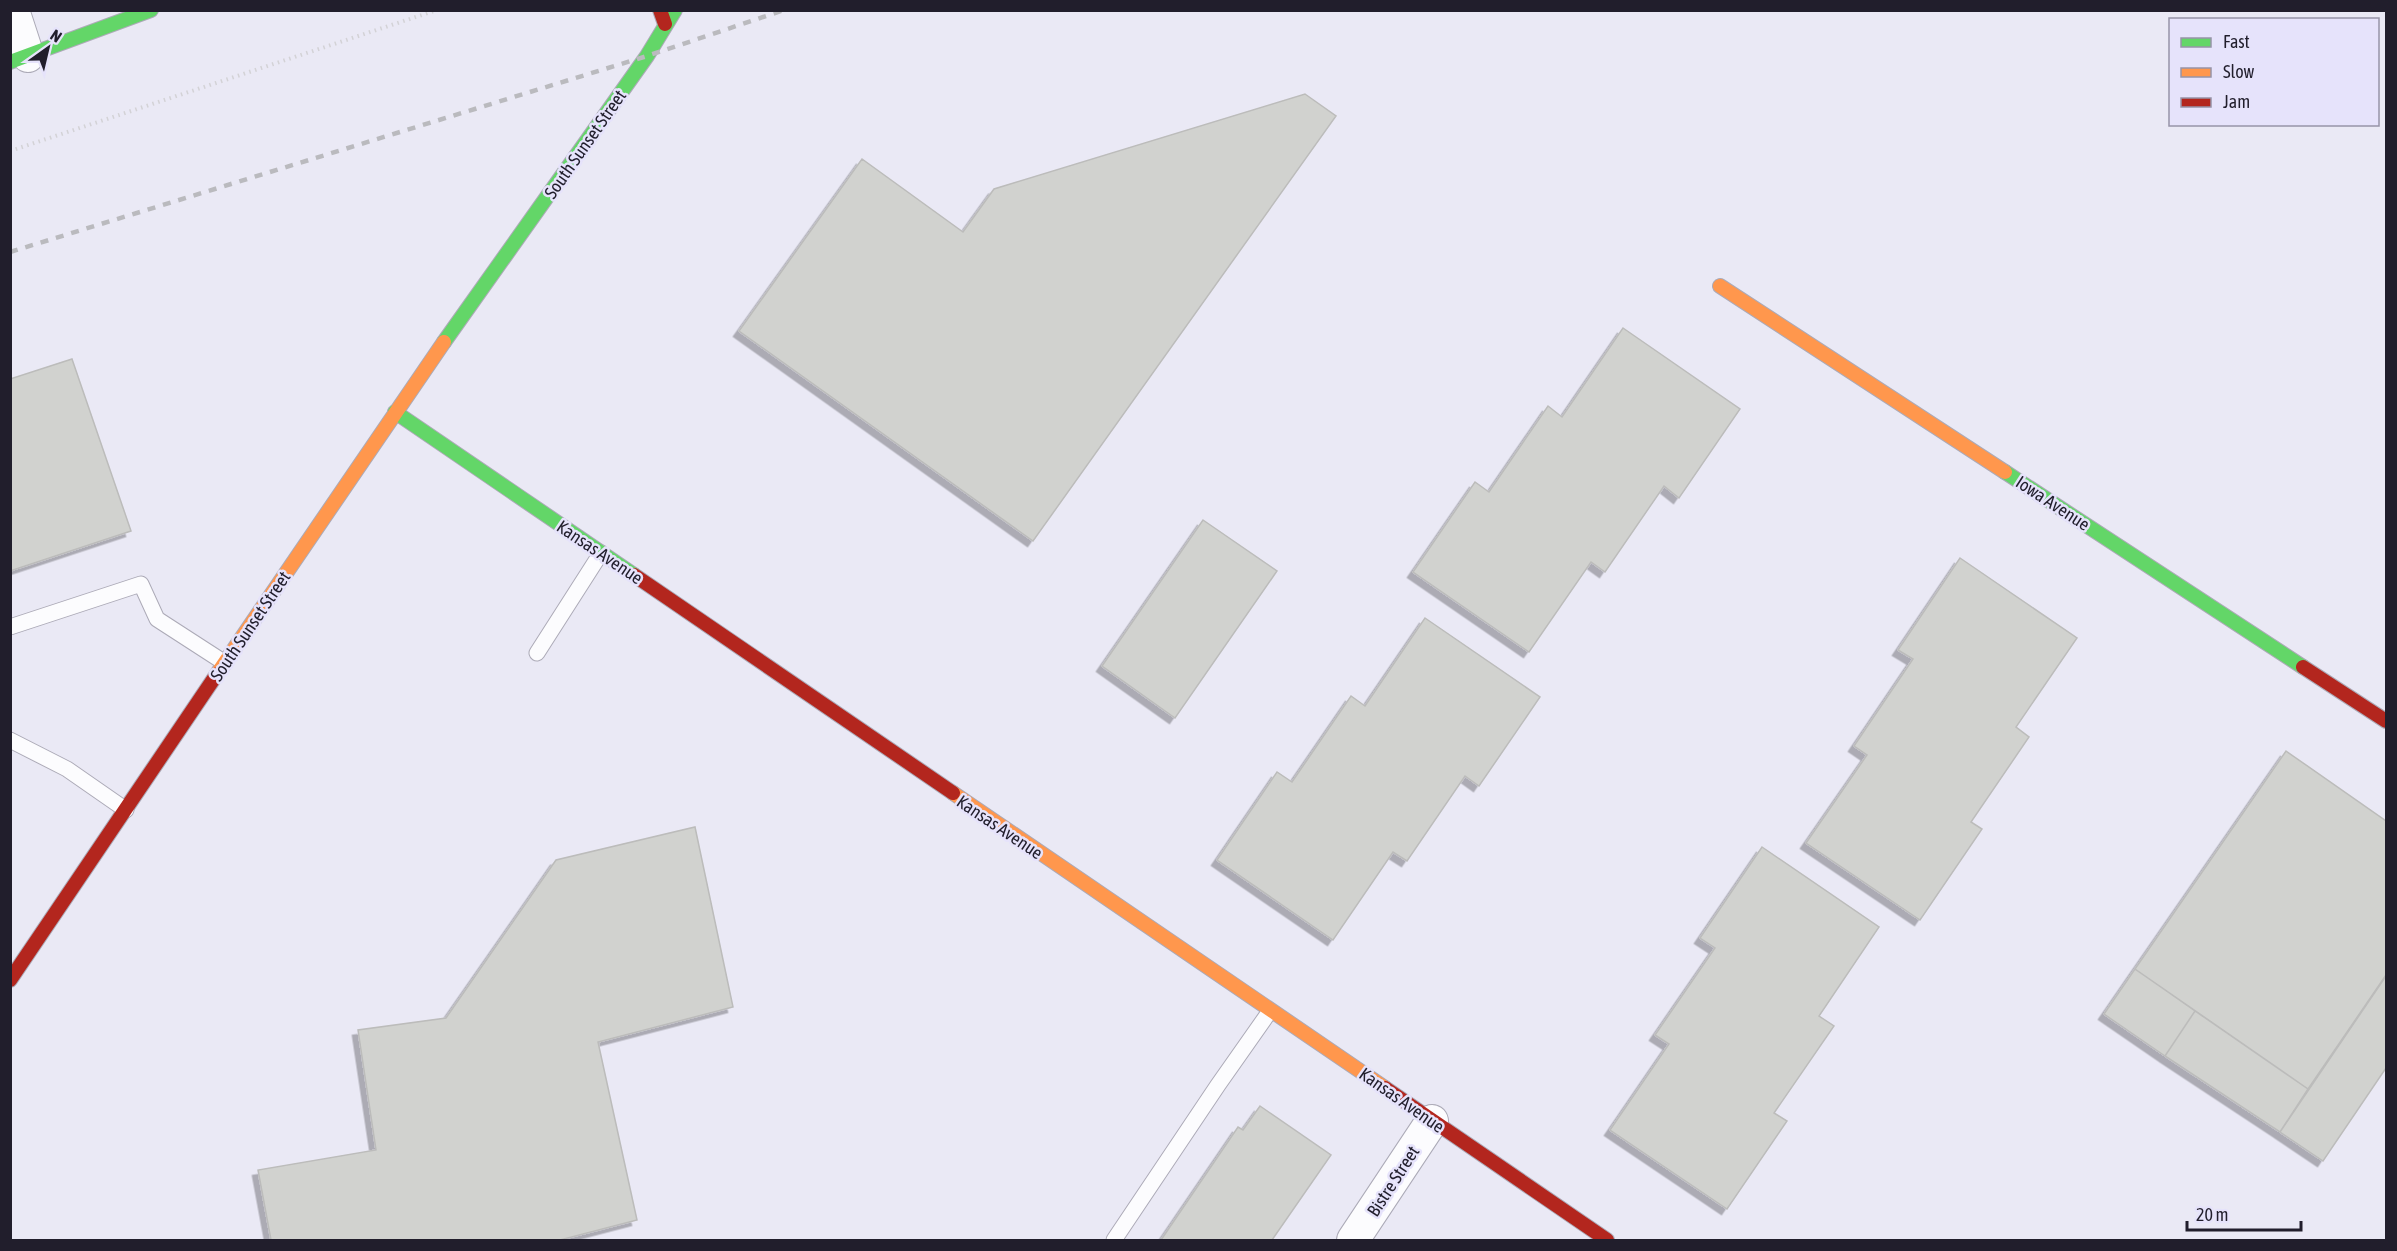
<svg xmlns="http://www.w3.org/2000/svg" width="2397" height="1251" viewBox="0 0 2397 1251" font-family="'Asap Condensed',sans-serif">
  <defs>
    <filter id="shadow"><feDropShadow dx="-5.5" dy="5.5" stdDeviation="0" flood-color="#0004"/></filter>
  </defs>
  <rect width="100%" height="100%" fill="#eae9f5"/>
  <path fill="#d1d2cf" stroke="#bcbcbb" stroke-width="1.5" filter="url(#shadow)" d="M 1305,94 L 1336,116 L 1033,541 L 739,331 L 862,159 L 963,232 L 994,189 Z
    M 1623,328 L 1740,409 L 1679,498 L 1664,486 L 1605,572 L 1591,562 L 1529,652 L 1413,572 L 1475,482 L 1489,492 L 1548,406 L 1562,417 Z
    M 72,359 L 131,531 L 10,571 L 10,379 Z
    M 1203,520 L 1277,571 L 1175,718 L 1102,666 Z
    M 1960,558 L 2077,638 L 2016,727 L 2029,737 L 1971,822 L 1982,829 L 1920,920 L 1806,843 L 1867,755 L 1854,746 L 1913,659 L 1898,650 Z
    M 1425,618 L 1540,697 L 1479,786 L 1465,776 L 1407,861 L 1393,852 L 1333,940 L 1217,860 L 1277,772 L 1292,782 L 1351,696 L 1365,706 Z
    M 2286,751 L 2386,821 L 2386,975 L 2308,1089 L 2135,969 Z
    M 695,827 L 733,1007 L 598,1042 L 637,1220 L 560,1240 L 271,1240 L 258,1170 L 376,1150 L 358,1030 L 446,1018 L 556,860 Z
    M 1762,847 L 1879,927 L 1819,1016 L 1834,1026 L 1774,1113 L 1787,1121 L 1727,1209 L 1610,1130 L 1669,1044 L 1655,1035 L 1715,948 L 1700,938 Z
    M 2135,969 L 2195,1011 L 2165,1056 L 2104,1014 Z
    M 2386,976 L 2386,1068 L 2323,1161 L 2280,1132 Z
    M 2195,1011 L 2308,1089 L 2280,1132 L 2165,1056 Z
    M 1260,1106 L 1331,1155 L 1272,1240 L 1161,1240 L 1238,1127 L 1243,1130 Z"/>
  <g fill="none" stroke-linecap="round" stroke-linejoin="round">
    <g stroke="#acaab7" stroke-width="17">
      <path id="lane" d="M 10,627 L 141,584 L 157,619 L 225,663
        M 537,653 L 601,553
        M 10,740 L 67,769 L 126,810
        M 1114,1240 L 1218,1085 L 1270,1011"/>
    </g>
    <g stroke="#acaab7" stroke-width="34">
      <path id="street" d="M 13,10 L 28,56
        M 1353,1240 L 1432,1121"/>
    </g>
    <g stroke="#acaab7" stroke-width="16">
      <path id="fast" d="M 10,62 L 151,10
        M 444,342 L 647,56 L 675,10
        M 395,412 L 634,575
        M 2005,472 L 2303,667"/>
    </g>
    <g stroke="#acaab7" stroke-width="16">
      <path id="slow" d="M 1720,286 L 2005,472
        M 217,674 L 444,342
        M 953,793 L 1385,1088"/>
    </g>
    <g stroke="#acaab7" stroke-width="16">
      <path id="jam" d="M 660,10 L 665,24
        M 634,575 L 953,793
        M 2303,667 L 2386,721
        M 10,980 L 217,674
        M 1385,1088 L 1607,1240"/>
    </g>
    <path stroke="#d3d2d6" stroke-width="4" stroke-dasharray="1.5 4.5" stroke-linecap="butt" d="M 10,151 L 437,10"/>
    <use href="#lane" stroke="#fcfcfe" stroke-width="15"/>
    <use href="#street" stroke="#fcfcfe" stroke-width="32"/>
    <use href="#fast" stroke="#63d668" stroke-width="14"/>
    <use href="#slow" stroke="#ff974d" stroke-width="14"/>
    <use href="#jam" stroke="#b3261e" stroke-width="14"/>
    <path stroke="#bababe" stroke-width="4.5" stroke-dasharray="8 8" stroke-linecap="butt" d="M 10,252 L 647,56 L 784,10"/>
  </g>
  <g text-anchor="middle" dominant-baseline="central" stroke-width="5" stroke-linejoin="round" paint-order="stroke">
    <g font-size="18" fill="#211e2c" stroke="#e6e3fb">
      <text transform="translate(585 144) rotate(-55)">South Sunset Street</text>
      <text transform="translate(2053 503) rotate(33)">Iowa Avenue</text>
      <text transform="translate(600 552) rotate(34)">Kansas Avenue</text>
      <text transform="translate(250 626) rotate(-56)">South Sunset Street</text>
      <text transform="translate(1000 827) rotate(34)">Kansas Avenue</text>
      <text transform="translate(1402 1100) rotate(35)">Kansas Avenue</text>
      <text transform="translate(1393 1181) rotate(-57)">Bistre Street</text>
    </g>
  </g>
  <rect width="2397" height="1251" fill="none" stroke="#211e2c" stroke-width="24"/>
  <rect x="2169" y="18" width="210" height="108" fill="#e6e3fb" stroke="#9794a8" stroke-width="1.5"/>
  <rect x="2181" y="38" width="30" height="9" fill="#63d668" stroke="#9794a8" stroke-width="1.5"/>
  <text x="2223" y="48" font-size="18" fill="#211e2c">Fast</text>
  <rect x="2181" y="68" width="30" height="9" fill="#ff974d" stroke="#9794a8" stroke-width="1.5"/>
  <text x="2223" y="78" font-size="18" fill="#211e2c">Slow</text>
  <rect x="2181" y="98" width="30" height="9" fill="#b3261e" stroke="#9794a8" stroke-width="1.5"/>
  <text x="2223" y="108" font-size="18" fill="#211e2c">Jam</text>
  <g transform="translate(48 48) rotate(34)" stroke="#e6e3fb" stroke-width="4.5" paint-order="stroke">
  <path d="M0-4.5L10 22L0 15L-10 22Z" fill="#211e2c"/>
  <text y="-9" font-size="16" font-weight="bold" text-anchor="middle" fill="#211e2c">N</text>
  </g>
  <path d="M2187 1221v9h114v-9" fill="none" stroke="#211e2c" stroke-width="3"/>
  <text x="2196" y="1221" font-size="18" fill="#211e2c" stroke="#e6e3fb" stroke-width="4.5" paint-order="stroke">20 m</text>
</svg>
